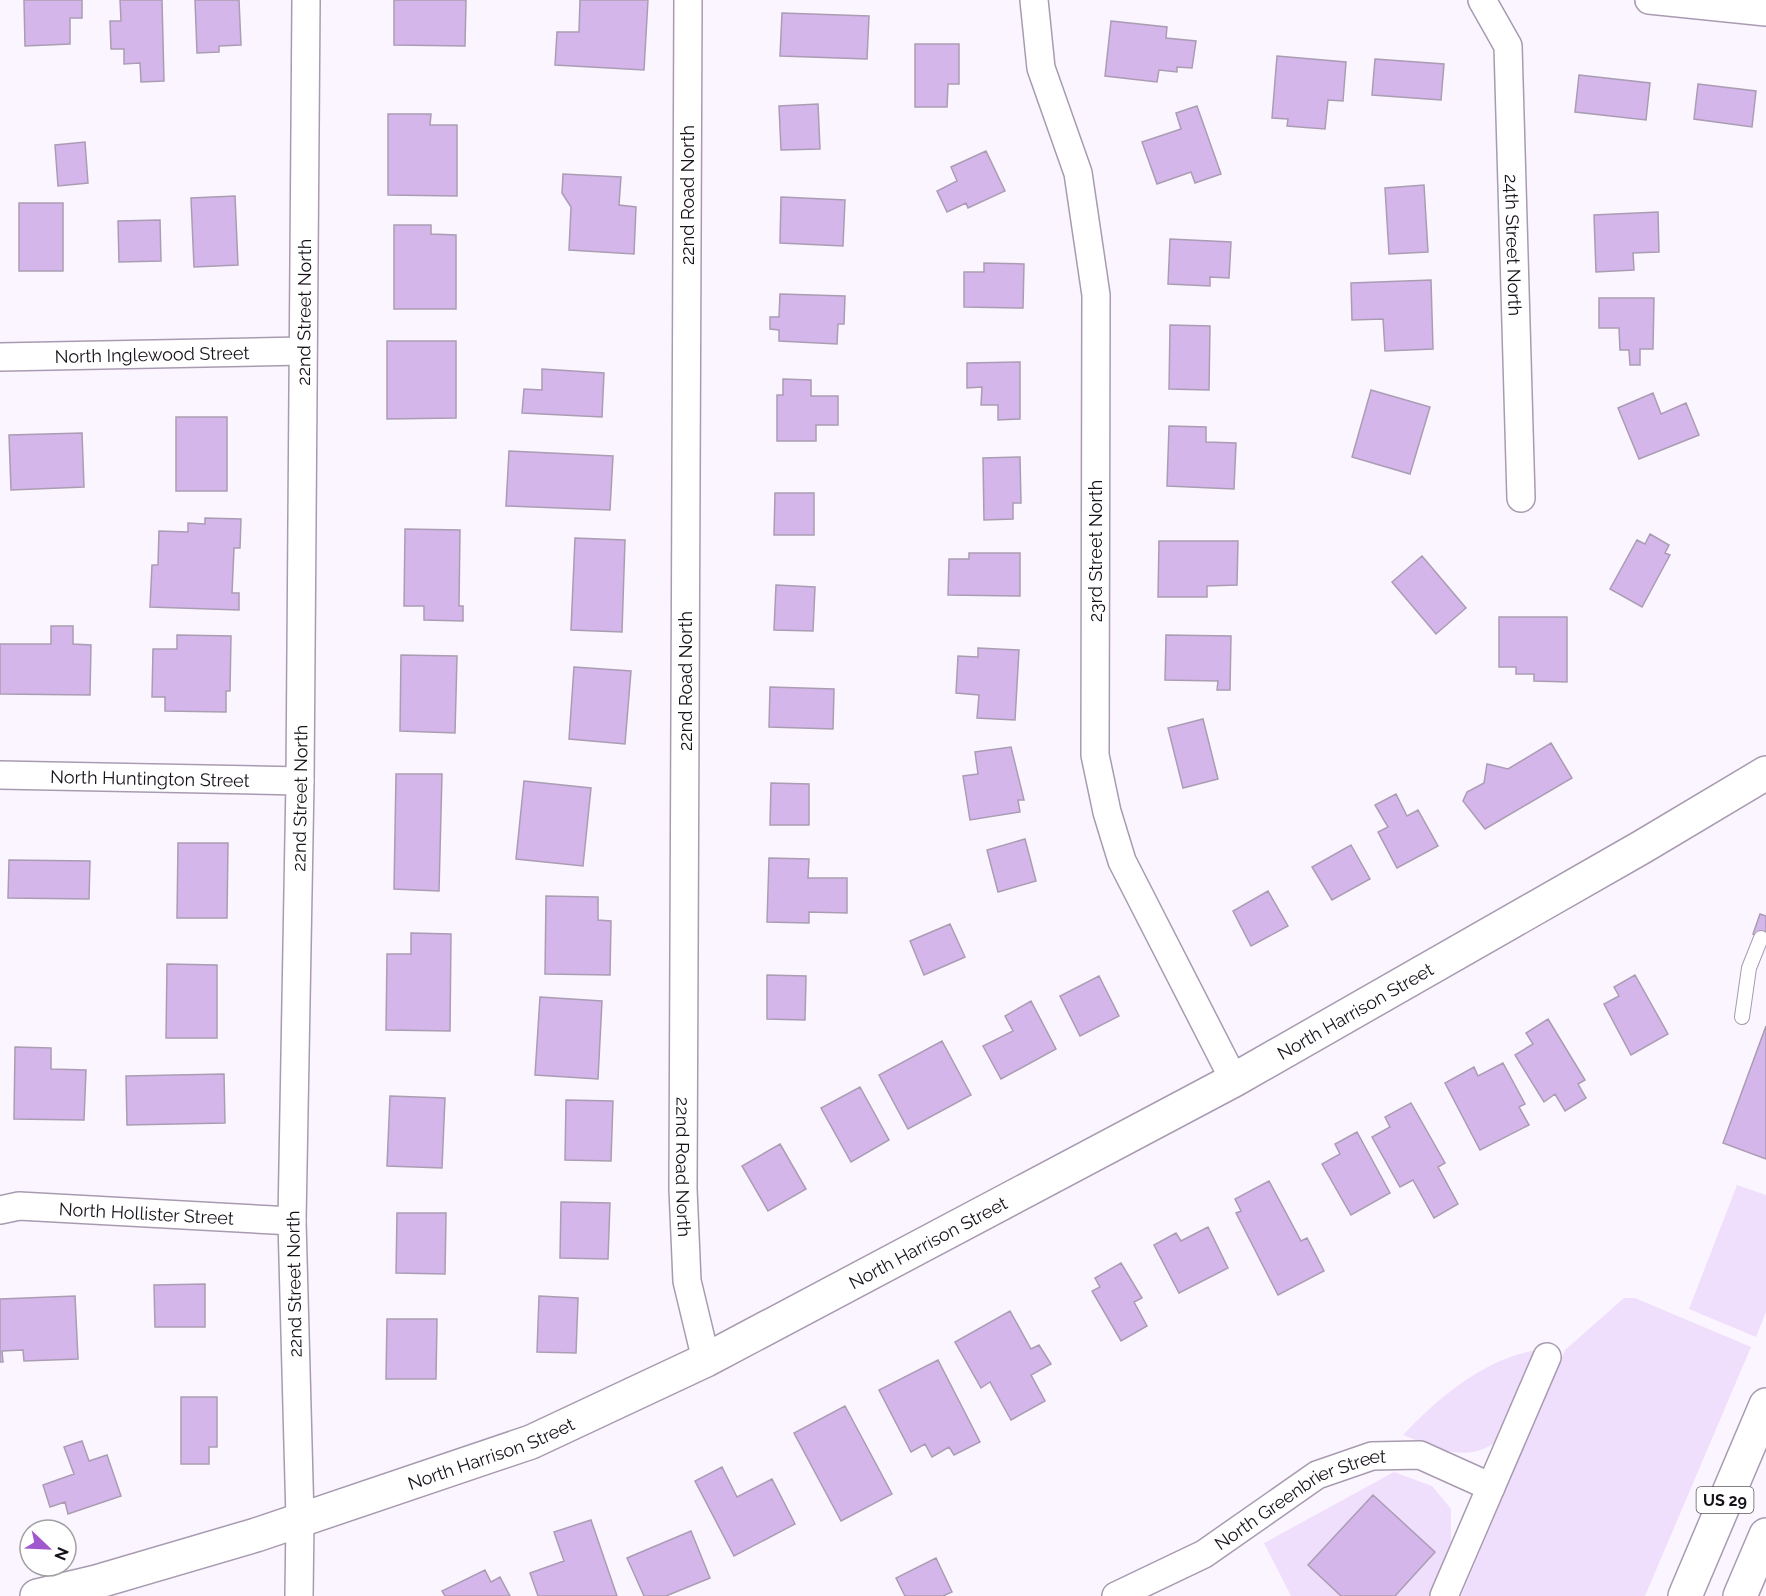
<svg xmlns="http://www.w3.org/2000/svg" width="1766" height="1596" viewBox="0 0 1766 1596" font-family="Raleway,sans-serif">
  <rect width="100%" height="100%" fill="#fbf5ff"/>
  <path fill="#f0dffc" d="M 1737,1185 L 1766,1195 L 1766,1312 L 1756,1337 L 1689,1309 Z
    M 1624,1298 L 1635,1298 L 1751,1347 L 1645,1596 L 1461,1596 L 1565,1350 Z
    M 1537,1350 L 1501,1438 C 1468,1466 1438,1448 1403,1435 C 1439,1397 1485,1358 1537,1350 Z
    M 1394,1472 L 1432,1486 L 1451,1509 L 1451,1548 L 1431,1596 L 1395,1596 L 1435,1552 L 1373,1495 L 1308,1565 L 1341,1596 L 1291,1596 L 1264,1543 Z"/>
  <path fill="#d5b6eb" stroke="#aa9db3" stroke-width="1.5" d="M 24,0 L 82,0 L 82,18 L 70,18 L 70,44 L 25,46 Z
    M 120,0 L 162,0 L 164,81 L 141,82 L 140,63 L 124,64 L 124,49 L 111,49 L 110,21 L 121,21 Z
    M 195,0 L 239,0 L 241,45 L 219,46 L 219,52 L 197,53 Z
    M 394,0 L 466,0 L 465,46 L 394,45 Z
    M 580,0 L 648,0 L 644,70 L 555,65 L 557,32 L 579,32 Z
    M 782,13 L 869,16 L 867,59 L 780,56 Z
    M 1111,21 L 1167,27 L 1166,38 L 1196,41 L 1192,68 L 1177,67 L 1177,72 L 1159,70 L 1157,82 L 1105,76 Z
    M 915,44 L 959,44 L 959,84 L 948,84 L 947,107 L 915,107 Z
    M 1277,56 L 1346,62 L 1343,101 L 1328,100 L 1325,129 L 1287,126 L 1288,119 L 1272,118 Z
    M 1375,59 L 1444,64 L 1441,100 L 1372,95 Z
    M 1579,75 L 1650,83 L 1646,120 L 1575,112 Z
    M 1698,84 L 1756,91 L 1752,127 L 1694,119 Z
    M 818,104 L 820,149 L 781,150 L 779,106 Z
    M 1197,106 L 1221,174 L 1195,183 L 1191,172 L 1157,184 L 1142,142 L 1181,129 L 1176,113 Z
    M 388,114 L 431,114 L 430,125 L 457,125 L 457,196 L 388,195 Z
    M 85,142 L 88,183 L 58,186 L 55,145 Z
    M 986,151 L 1005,191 L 968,208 L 966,203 L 947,212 L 937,191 L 957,181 L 951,167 Z
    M 563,174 L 621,177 L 619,205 L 636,207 L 634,254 L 569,250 L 571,207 L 562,193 Z
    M 1424,185 L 1428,252 L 1389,254 L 1385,188 Z
    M 235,196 L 238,265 L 194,267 L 191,198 Z
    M 781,197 L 845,200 L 843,246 L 780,243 Z
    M 19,203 L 63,203 L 63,271 L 19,271 Z
    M 1658,212 L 1659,252 L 1633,253 L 1634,270 L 1596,272 L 1594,215 Z
    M 160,220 L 161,261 L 119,262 L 118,221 Z
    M 394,225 L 431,225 L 431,234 L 456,235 L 456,309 L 394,309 Z
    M 1170,239 L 1231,242 L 1229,278 L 1210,277 L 1210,286 L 1168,284 Z
    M 984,263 L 1024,264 L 1023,308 L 964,307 L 964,272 L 984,272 Z
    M 1431,280 L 1433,349 L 1385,351 L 1383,319 L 1352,320 L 1351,283 Z
    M 780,294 L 845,296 L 844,324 L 838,324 L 837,344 L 779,341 L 779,330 L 770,329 L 770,317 L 779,317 Z
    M 1599,298 L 1654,298 L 1653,349 L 1640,349 L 1640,365 L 1630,365 L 1629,350 L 1620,350 L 1619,328 L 1599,328 Z
    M 1170,325 L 1210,326 L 1209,390 L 1169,389 Z
    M 387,341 L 456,341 L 456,418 L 387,419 Z
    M 1020,362 L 1020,419 L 998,420 L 998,405 L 981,405 L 982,387 L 967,388 L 967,363 Z
    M 542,369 L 604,373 L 602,417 L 522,413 L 524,389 L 542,390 Z
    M 783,379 L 811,380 L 811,396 L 838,396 L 838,425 L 816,425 L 816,441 L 777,441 L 777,395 L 783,395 Z
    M 1371,390 L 1430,407 L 1410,474 L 1352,457 Z
    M 1653,393 L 1661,414 L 1686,403 L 1699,435 L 1639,459 L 1618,408 Z
    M 176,417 L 227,417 L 227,491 L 176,491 Z
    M 1169,426 L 1206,427 L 1206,442 L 1236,443 L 1234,489 L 1167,486 Z
    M 82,433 L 84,487 L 11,490 L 9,435 Z
    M 509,451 L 613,456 L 610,510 L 506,506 Z
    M 1020,457 L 1021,503 L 1013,503 L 1013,519 L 984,520 L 983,458 Z
    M 775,493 L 814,493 L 814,535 L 774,535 Z
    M 205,518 L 241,519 L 240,548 L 234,548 L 232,593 L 239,593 L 239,610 L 150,607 L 152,565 L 158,565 L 159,531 L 188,532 L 188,523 L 205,524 Z
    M 405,529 L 460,530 L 459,606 L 463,606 L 463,621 L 424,620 L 424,606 L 404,606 Z
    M 1650,534 L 1669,545 L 1665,553 L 1670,555 L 1642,607 L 1610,589 L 1637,540 L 1645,544 Z
    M 575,538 L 625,540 L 622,632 L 571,630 Z
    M 1159,541 L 1238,541 L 1237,585 L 1207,586 L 1207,597 L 1158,597 Z
    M 969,553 L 1020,553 L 1020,596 L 948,595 L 949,559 L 969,559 Z
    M 1422,556 L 1466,608 L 1436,634 L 1392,582 Z
    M 776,585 L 815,587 L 813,631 L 774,630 Z
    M 1499,617 L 1567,617 L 1567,682 L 1534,681 L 1534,674 L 1516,674 L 1516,667 L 1499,667 Z
    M 51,626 L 73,626 L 73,644 L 91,645 L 90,695 L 0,694 L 0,644 L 51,644 Z
    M 177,635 L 231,636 L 230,691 L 226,691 L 226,712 L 165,711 L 165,697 L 152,697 L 153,649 L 177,649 Z
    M 1166,635 L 1231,636 L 1230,690 L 1217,690 L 1218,681 L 1165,680 Z
    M 978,648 L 1019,650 L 1015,720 L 977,718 L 979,695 L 956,693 L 958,656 L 978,657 Z
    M 401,655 L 457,656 L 455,733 L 400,731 Z
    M 574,667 L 631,671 L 625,744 L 569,739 Z
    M 770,687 L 834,689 L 833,729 L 769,727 Z
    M 1203,719 L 1218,779 L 1183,788 L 1168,728 Z
    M 1551,743 L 1572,778 L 1485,829 L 1463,801 L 1467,792 L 1484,783 L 1487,764 L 1508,769 Z
    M 1011,747 L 1024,800 L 1018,800 L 1020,812 L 970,820 L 963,776 L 978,774 L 975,752 Z
    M 396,774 L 442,774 L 439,891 L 394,889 Z
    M 524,781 L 591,788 L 583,866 L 516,859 Z
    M 771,783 L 809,784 L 809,825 L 770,825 Z
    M 1396,794 L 1407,816 L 1418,810 L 1438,846 L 1397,868 L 1378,832 L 1388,827 L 1375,805 Z
    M 1025,839 L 1036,881 L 998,892 L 987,850 Z
    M 178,843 L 228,843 L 227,918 L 177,918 Z
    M 1351,845 L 1370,879 L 1332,900 L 1312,867 Z
    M 769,858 L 809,859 L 808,878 L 847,878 L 847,913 L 809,912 L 809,923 L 767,922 Z
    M 9,860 L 90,861 L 89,899 L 8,898 Z
    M 1268,891 L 1288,926 L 1251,946 L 1233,911 Z
    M 546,896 L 598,897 L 598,920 L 611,921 L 610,975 L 545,974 Z
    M 1760,914 L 1766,916 L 1766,939 L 1753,934 Z
    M 950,924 L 965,957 L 924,975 L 910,941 Z
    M 411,933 L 451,934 L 450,1031 L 386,1030 L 387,954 L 411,954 Z
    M 167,964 L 217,965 L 217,1038 L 166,1038 Z
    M 767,975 L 806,976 L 805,1020 L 767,1019 Z
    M 1635,975 L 1668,1034 L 1631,1055 L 1604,1004 L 1619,996 L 1614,987 Z
    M 1099,976 L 1119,1016 L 1080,1036 L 1060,996 Z
    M 540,997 L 602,1001 L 598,1079 L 535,1075 Z
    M 1031,1001 L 1056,1049 L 1001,1079 L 983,1046 L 1013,1031 L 1005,1016 Z
    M 1548,1019 L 1585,1080 L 1578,1084 L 1586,1098 L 1565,1111 L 1555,1094 L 1544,1102 L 1515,1055 L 1533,1044 L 1526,1033 Z
    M 1766,1026 L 1766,1159 L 1723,1143 Z
    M 942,1041 L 971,1095 L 908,1129 L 879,1075 Z
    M 15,1047 L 51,1048 L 51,1069 L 86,1070 L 84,1120 L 14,1119 Z
    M 1503,1063 L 1525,1104 L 1519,1107 L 1529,1125 L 1480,1150 L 1445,1083 L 1474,1067 L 1478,1076 Z
    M 224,1074 L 225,1123 L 127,1125 L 126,1076 Z
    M 860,1087 L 889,1140 L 851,1162 L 821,1108 Z
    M 390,1096 L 445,1098 L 442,1168 L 387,1166 Z
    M 566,1100 L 613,1101 L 611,1161 L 565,1160 Z
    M 1411,1103 L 1445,1163 L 1438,1167 L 1458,1204 L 1434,1218 L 1413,1180 L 1400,1187 L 1372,1137 L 1390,1127 L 1385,1117 Z
    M 1357,1132 L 1390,1193 L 1351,1215 L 1322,1164 L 1340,1154 L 1335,1144 Z
    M 780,1144 L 806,1189 L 768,1211 L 742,1166 Z
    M 1269,1181 L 1301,1241 L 1307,1238 L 1324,1271 L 1278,1295 L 1236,1213 L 1241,1211 L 1235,1199 Z
    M 561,1202 L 610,1203 L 608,1259 L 560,1258 Z
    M 397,1213 L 446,1213 L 445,1274 L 396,1273 Z
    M 1208,1227 L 1228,1268 L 1179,1293 L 1154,1245 L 1176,1233 L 1181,1241 Z
    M 1121,1263 L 1142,1298 L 1134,1302 L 1147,1326 L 1121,1341 L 1092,1291 L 1100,1287 L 1095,1278 Z
    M 205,1284 L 205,1327 L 155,1327 L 154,1285 Z
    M 75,1296 L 78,1359 L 24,1361 L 23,1350 L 2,1351 L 3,1362 L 0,1362 L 0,1299 Z
    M 539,1296 L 578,1298 L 576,1353 L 537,1352 Z
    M 1010,1311 L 1031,1349 L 1039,1345 L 1051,1364 L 1031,1375 L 1045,1401 L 1011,1420 L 990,1382 L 981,1388 L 955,1342 Z
    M 387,1319 L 437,1319 L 436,1379 L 386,1379 Z
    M 938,1360 L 980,1442 L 954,1455 L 949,1447 L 932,1457 L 925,1444 L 911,1452 L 879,1390 Z
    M 181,1397 L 217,1397 L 217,1447 L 209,1447 L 209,1464 L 181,1464 Z
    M 845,1406 L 892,1494 L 841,1521 L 794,1433 Z
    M 82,1441 L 89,1461 L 107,1455 L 121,1496 L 68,1514 L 65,1502 L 50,1507 L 43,1485 L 74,1474 L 64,1447 Z
    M 722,1467 L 737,1497 L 772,1479 L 795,1524 L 734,1556 L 695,1481 Z
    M 1373,1495 L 1435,1552 L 1395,1596 L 1341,1596 L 1308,1565 Z
    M 591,1520 L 617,1596 L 538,1596 L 530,1573 L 564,1561 L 554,1532 Z
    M 691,1531 L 710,1578 L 666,1596 L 644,1596 L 627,1558 Z
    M 936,1558 L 952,1592 L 943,1596 L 905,1596 L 896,1578 Z
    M 485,1570 L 491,1582 L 500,1577 L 510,1596 L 445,1596 L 442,1591 Z"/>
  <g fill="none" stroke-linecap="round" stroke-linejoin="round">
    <g stroke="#a89bb1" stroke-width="16">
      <path id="service" d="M 1742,1017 L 1749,968 L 1761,938"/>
    </g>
    <g stroke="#a89bb1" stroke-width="30">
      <g id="minor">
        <path id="s1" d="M 688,0 L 683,1189 L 687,1281 L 706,1360"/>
        <path d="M 1034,0 L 1041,68 L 1078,173 L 1096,295 L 1095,755 L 1107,812 L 1122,861 L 1234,1080"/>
        <path id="s2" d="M 1482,0 L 1508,46 L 1521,498"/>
        <path d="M 1649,0 L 1766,12"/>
        <path id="s3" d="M 0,357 L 303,351"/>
        <path id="s4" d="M 0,775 L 300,781"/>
        <path id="s5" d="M 0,1210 L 19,1206 L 292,1221"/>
        <path id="s6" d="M 299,1596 L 300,1519 L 292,1221 L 300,781 L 306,0"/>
        <path id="s7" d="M 1116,1596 L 1204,1554 L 1317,1475 L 1372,1456 L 1420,1455 L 1491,1487"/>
        <path d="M 1444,1596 L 1547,1357"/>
      </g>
    </g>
    <g stroke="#a89bb1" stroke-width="36">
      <g id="tertiary">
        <path id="s8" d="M 37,1596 L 96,1582 L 256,1535 L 531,1442 L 706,1360 L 1234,1080 L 1642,847 L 1766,773"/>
      </g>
    </g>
    <g stroke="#a89bb1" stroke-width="36">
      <path id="primary" d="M 1685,1596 L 1766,1405
        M 1740,1596 L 1766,1535"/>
    </g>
    <use href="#service" stroke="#fff" stroke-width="14"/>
    <use href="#minor" stroke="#fff" stroke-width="27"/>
    <use href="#tertiary" stroke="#fff" stroke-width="33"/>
    <use href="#primary" stroke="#fff" stroke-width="33"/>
  </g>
  <g text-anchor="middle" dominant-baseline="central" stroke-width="4.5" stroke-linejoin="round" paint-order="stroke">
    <rect fill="#fff" stroke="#5d595f" stroke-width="1.5" x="1696.5" y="1487" width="57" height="26" rx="4.5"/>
    <g font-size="16" font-weight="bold" fill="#17121a">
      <text x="1725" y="1500">US 29</text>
    </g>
    <g font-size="18" fill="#17121a" stroke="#fff">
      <text transform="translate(687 195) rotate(-90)">22nd Road North</text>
      <text stroke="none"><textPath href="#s2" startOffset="252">24th Street North</textPath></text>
      <text stroke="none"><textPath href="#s6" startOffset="1284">22nd Street North</textPath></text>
      <text stroke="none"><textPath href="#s3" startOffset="152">North Inglewood Street</textPath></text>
      <text transform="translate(1095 551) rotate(-90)">23rd Street North</text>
      <text transform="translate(685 681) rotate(-90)">22nd Road North</text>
      <text stroke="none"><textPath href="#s4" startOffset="150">North Huntington Street</textPath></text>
      <text stroke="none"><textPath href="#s6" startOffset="798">22nd Street North</textPath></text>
      <text stroke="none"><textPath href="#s8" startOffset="1448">North Harrison Street</textPath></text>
      <text stroke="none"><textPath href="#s1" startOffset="1167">22nd Road North</textPath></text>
      <text stroke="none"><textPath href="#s5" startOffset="147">North Hollister Street</textPath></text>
      <text stroke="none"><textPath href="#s8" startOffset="962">North Harrison Street</textPath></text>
      <text transform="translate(294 1284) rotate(-91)">22nd Street North</text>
      <text stroke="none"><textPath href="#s8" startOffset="476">North Harrison Street</textPath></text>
      <text stroke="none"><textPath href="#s7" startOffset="210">North Greenbrier Street</textPath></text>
    </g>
  </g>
  <g transform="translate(48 1548) rotate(113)"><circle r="28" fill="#ffffff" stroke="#a2a0a3" stroke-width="1.5"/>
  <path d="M0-4.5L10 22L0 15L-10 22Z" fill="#a158cc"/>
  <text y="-9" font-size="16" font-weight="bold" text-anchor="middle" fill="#17121a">N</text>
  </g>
</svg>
